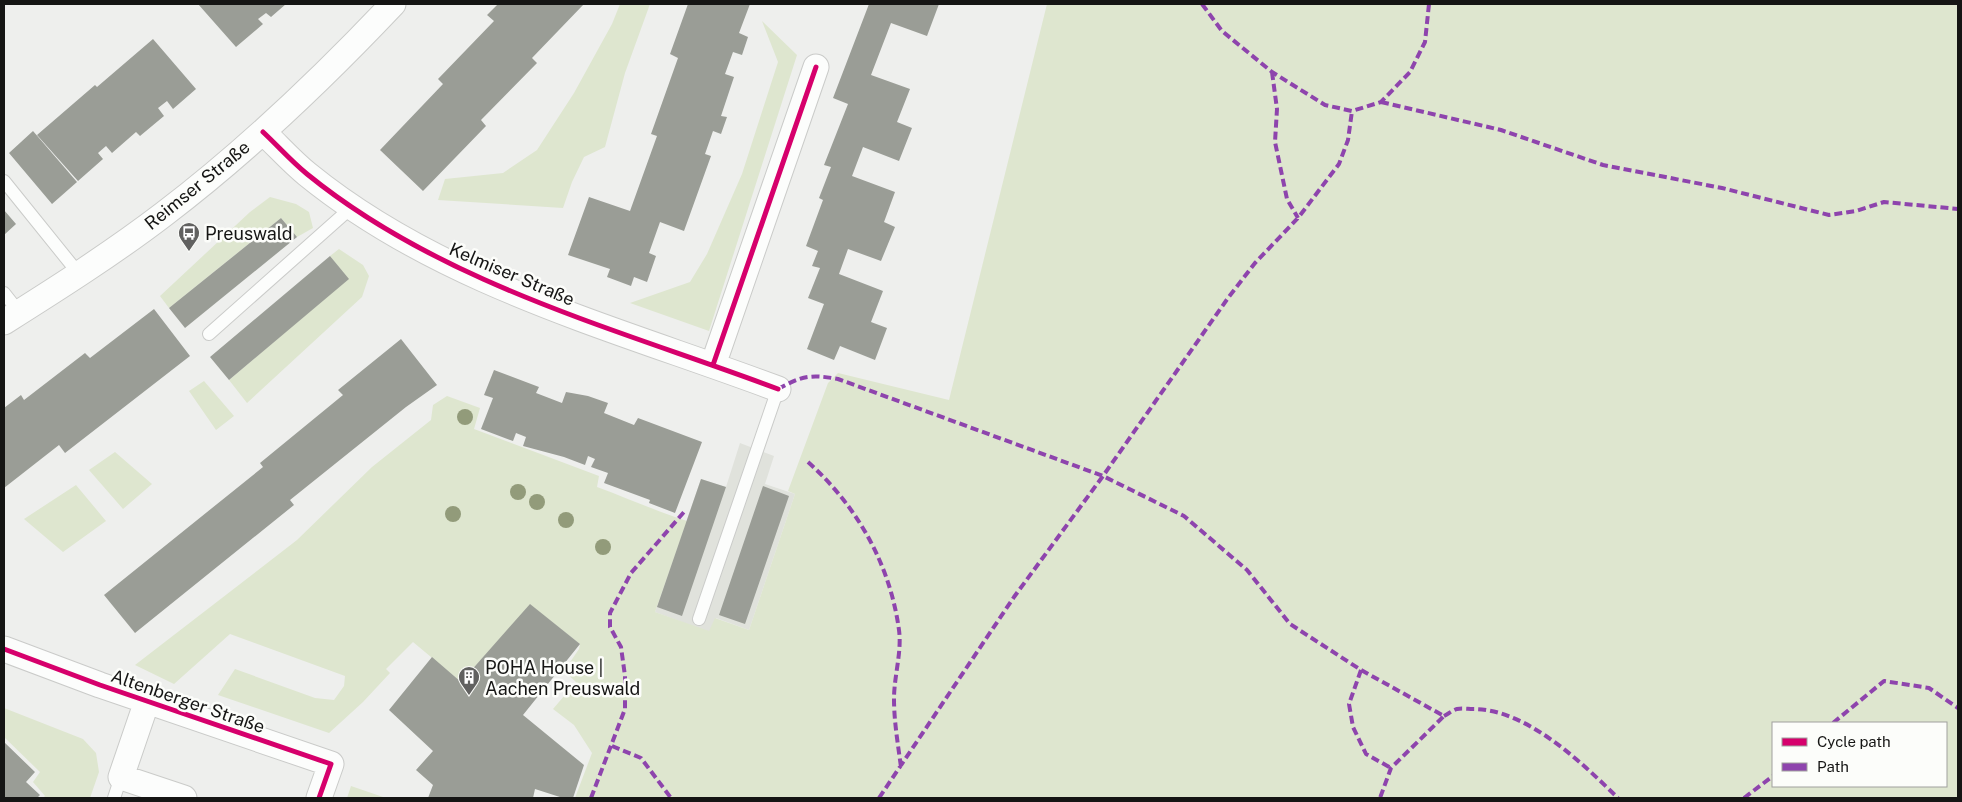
<svg xmlns="http://www.w3.org/2000/svg" width="1962" height="802" viewBox="0 0 1962 802" font-family="'Public Sans',sans-serif">
  <rect width="100%" height="100%" fill="#eeefed"/>
  <path fill="#e0e2dc" d="M 740,443 L 774,456 L 765,484 L 795,494 L 749,630 L 716,618 L 709,632 L 655,612 L 701,479 L 726,487 Z"/>
  <path fill="#dee6cf" fill-rule="evenodd" d="M 620,4 L 650,4 L 625,73 L 605,147 L 584,157 L 572,182 L 563,208 L 438,200 L 445,179 L 503,173 L 537,150 L 574,93 L 612,24 Z
    M 1047,4 L 1958,4 L 1958,798 L 575,798 L 592,753 L 574,725 L 553,709 L 576,682 L 564,671 L 579,649 L 580,644 L 530,605 L 461,682 L 413,642 L 386,669 L 390,673 L 363,702 L 329,733 L 218,695 L 235,669 L 315,698 L 334,700 L 344,686 L 345,676 L 230,634 L 174,684 L 135,665 L 297,540 L 372,467 L 431,420 L 433,405 L 447,396 L 480,408 L 474,429 L 599,476 L 597,487 C 627,498 656,511 687,521 L 655,612 L 709,631 L 715,618 L 749,630 L 795,494 L 788,491 L 828,383 L 838,373 L 949,400 ZM 1773,723 L 1946,723 L 1946,786 L 1773,786 Z
    M 762,21 L 797,55 L 709,331 L 630,303 L 690,282 L 707,254 L 742,174 L 778,62 Z
    M 270,197 L 296,204 L 309,212 L 313,228 L 297,237 L 281,218 L 169,308 L 160,296 L 250,212 Z
    M 339,249 L 363,265 L 369,276 L 362,297 L 247,403 L 229,380 L 348,279 L 330,256 Z
    M 204,381 L 234,416 L 216,430 L 189,391 Z
    M 115,452 L 152,484 L 123,509 L 89,470 Z
    M 76,485 L 106,521 L 63,552 L 24,519 Z
    M 4,708 L 83,739 L 96,753 L 99,772 L 90,798 L 43,798 L 45,796 L 33,782 L 40,772 L 4,737 Z
    M 351,786 L 386,798 L 347,798 Z"/>
  <path fill="#9a9d96" d="M 198,4 L 286,4 L 271,17 L 266,13 L 258,19 L 263,24 L 236,47 Z
    M 498,4 L 584,4 L 532,58 L 537,63 L 481,120 L 486,126 L 423,191 L 380,150 L 443,84 L 438,79 L 494,21 L 487,15 Z
    M 688,4 L 750,4 L 739,33 L 748,37 L 742,55 L 733,52 L 725,74 L 734,77 L 721,116 L 727,117 L 721,134 L 713,131 L 705,154 L 711,156 L 684,231 L 660,222 L 649,253 L 656,256 L 647,282 L 634,277 L 631,286 L 607,277 L 610,269 L 568,255 L 589,197 L 630,211 L 657,136 L 651,134 L 678,58 L 670,54 Z
    M 869,4 L 939,4 L 927,36 L 891,23 L 871,75 L 910,89 L 897,122 L 912,128 L 899,161 L 863,147 L 852,176 L 895,192 L 884,222 L 895,227 L 881,261 L 848,249 L 839,274 L 883,291 L 871,322 L 887,328 L 875,360 L 840,346 L 834,360 L 807,349 L 824,304 L 808,298 L 820,268 L 812,266 L 818,251 L 806,246 L 823,200 L 819,198 L 831,167 L 824,165 L 848,104 L 833,98 Z
    M 153,39 L 196,89 L 173,109 L 167,101 L 158,108 L 164,116 L 140,136 L 136,132 L 112,153 L 106,146 L 98,153 L 103,159 L 78,181 L 37,135 L 95,85 L 97,87 Z
    M 33,131 L 77,182 L 52,204 L 9,153 Z
    M 4,210 L 16,224 L 4,235 Z
    M 281,218 L 297,237 L 185,328 L 169,308 Z
    M 330,256 L 349,279 L 229,380 L 210,357 Z
    M 154,309 L 190,356 L 65,453 L 59,445 L 4,488 L 4,408 L 21,395 L 24,400 L 85,353 L 90,358 Z
    M 401,339 L 437,385 L 406,407 L 290,500 L 294,505 L 135,633 L 104,595 L 263,467 L 260,463 L 343,395 L 338,390 Z
    M 494,370 L 539,387 L 536,393 L 562,403 L 566,392 L 588,396 L 608,403 L 604,413 L 634,425 L 638,418 L 702,442 L 675,513 L 649,503 L 650,500 L 604,483 L 608,473 L 591,467 L 595,459 L 588,456 L 585,465 L 564,457 L 523,446 L 526,437 L 516,433 L 513,441 L 481,429 L 493,398 L 484,395 Z
    M 701,479 L 726,487 L 682,616 L 657,607 Z
    M 763,486 L 789,496 L 745,624 L 719,615 Z
    M 530,604 L 580,644 L 523,715 L 584,765 L 573,798 L 563,798 L 535,789 L 533,798 L 428,798 L 433,785 L 416,770 L 433,751 L 389,710 L 432,657 L 461,682 Z
    M 4,742 L 35,772 L 26,782 L 40,795 L 37,798 L 4,798 Z"/>
  <g fill="none" stroke-linecap="round" stroke-linejoin="round">
    <g stroke="#cacbc9" stroke-width="14">
      <path id="lane" d="M 4,181 L 79,274
        M 4,293 L 19,312
        M 209,334 L 352,207
        M 699,619 L 778,389
        M 114,798 L 121,777"/>
    </g>
    <g stroke="#cacbc9" stroke-width="27">
      <path id="street" d="M 263,132 C 278,146 291,161 307,174 C 442,284 618,329 778,389
        M 4,322 C 58,288 113,253 164,214 C 247,151 322,79 393,4
        M 713,365 L 816,67
        M 4,649 L 100,685 L 331,764 L 319,798
        M 147,701 L 121,777 L 184,798"/>
    </g>
    <use href="#lane" stroke="#fcfdfc" stroke-width="12"/>
    <use href="#street" stroke="#fcfdfc" stroke-width="25"/>
    <path stroke="#8e44ad" stroke-width="4" stroke-dasharray="8 4" stroke-linecap="butt" d="M 1202,4 L 1222,31 L 1272,72 L 1325,105 L 1352,111 L 1381,102 L 1410,72 L 1425,42 L 1429,4
      M 1272,72 L 1277,109 L 1275,142 L 1287,199 L 1298,218
      M 1381,102 L 1501,130 L 1603,165 L 1722,188 L 1829,215 L 1856,211 L 1884,202 L 1958,209
      M 778,389 C 802,376 810,374 838,379 L 1103,476 L 1184,516 L 1247,570 L 1290,624 L 1361,670 L 1444,716 L 1391,768 L 1380,798
      M 808,462 C 857,506 890,564 899,630 C 902,652 894,676 894,699 C 894,721 898,745 901,767
      M 1361,670 L 1349,704 L 1353,727 L 1366,754 L 1391,768
      M 1444,716 C 1448,714 1453,710 1457,709 C 1462,708 1468,709 1473,709 C 1527,709 1582,763 1618,798
      M 1833,723 L 1884,681 L 1929,688 L 1958,708
      M 612,746 L 641,758 L 671,798
      M 591,798 L 625,709 L 625,676 L 621,647 L 610,627 L 610,613 L 631,573 L 684,512
      M 879,798 L 1014,597 L 1103,476 L 1228,298 L 1255,263 L 1298,218 L 1339,164 L 1348,140 L 1352,111
      M 1744,798 L 1773,776"/>
    <g stroke="#fcfdfa" stroke-width="8">
      <path id="cycleway" d="M 263,132 C 278,146 291,161 307,174 C 442,284 618,329 778,389
        M 713,365 L 816,67
        M 4,649 L 100,685 L 331,764 L 319,798"/>
    </g>
    <use href="#cycleway" stroke="#d6006c" stroke-width="5"/>
  </g>
  <g fill="#929b7a">
    <circle cx="465" cy="417" r="8"/>
    <circle cx="518" cy="492" r="8"/>
    <circle cx="537" cy="502" r="8"/>
    <circle cx="453" cy="514" r="8"/>
    <circle cx="566" cy="520" r="8"/>
    <circle cx="603" cy="547" r="8"/>
  </g>
  <defs>
    <g id="bus-pin" transform="scale(1.125)"><path d="M0 17L-7.5 6A9.5 9.5 0 1 1 7.5 6Z" fill="#616160" stroke="#fcfdfa"/><path d="M-5-6H5V4H4V6H2V4H-2V6H-4V4H-5ZM-3.5-4V0h7V-4ZM-3.5 1.2v1.5H-2V1.2ZM2 1.2v1.5H3.5V1.2Z" fill="#fff"/></g>
    <g id="building-pin" transform="scale(1.125)"><path d="M0 17L-7.5 6A9.5 9.5 0 1 1 7.5 6Z" fill="#616160" stroke="#fcfdfa"/><path d="M-4-6H4V6H1V3H-1V6H-4ZM-2.5-4.3h1.7v1.8h-1.7ZM.8-4.3h1.7v1.8H.8ZM-2.5-1h1.7V.8h-1.7ZM.8-1h1.7V.8H.8Z" fill="#fff"/></g>
  </defs>
  <g fill-rule="evenodd">
    <use href="#bus-pin" x="189" y="233"/>
    <use href="#building-pin" x="469" y="677"/>
  </g>
  <g text-anchor="middle" dominant-baseline="central" stroke-width="5" stroke-linejoin="round" paint-order="stroke">
    <g font-size="18" fill="#151514" stroke="#fcfdfa">
      <text transform="translate(197 185) rotate(-39)">Reimser Straße</text>
      <text transform="translate(512 274) rotate(23)">Kelmiser Straße</text>
      <text transform="translate(188 701) rotate(19)">Altenberger Straße</text>
    </g>
    <g font-size="18" fill="#151514" stroke="#fcfdfa" text-anchor="start">
      <text x="205" y="233">Preuswald</text>
      <text x="485" y="667">POHA House |<tspan x="485" dy="21">Aachen Preuswald</tspan></text>
    </g>
  </g>
  <rect width="1962" height="802" fill="none" stroke="#151514" stroke-width="10"/>
  <rect x="1772" y="722" width="175" height="65" fill="#fcfdfa" stroke="#a0a09e"/>
  <rect x="1782" y="738" width="25" height="8" fill="#d6006c" stroke="#a0a09e"/>
  <text x="1817" y="747" font-size="15" fill="#151514">Cycle path</text>
  <rect x="1782" y="763" width="25" height="8" fill="#8e44ad" stroke="#a0a09e"/>
  <text x="1817" y="772" font-size="15" fill="#151514">Path</text>
</svg>
